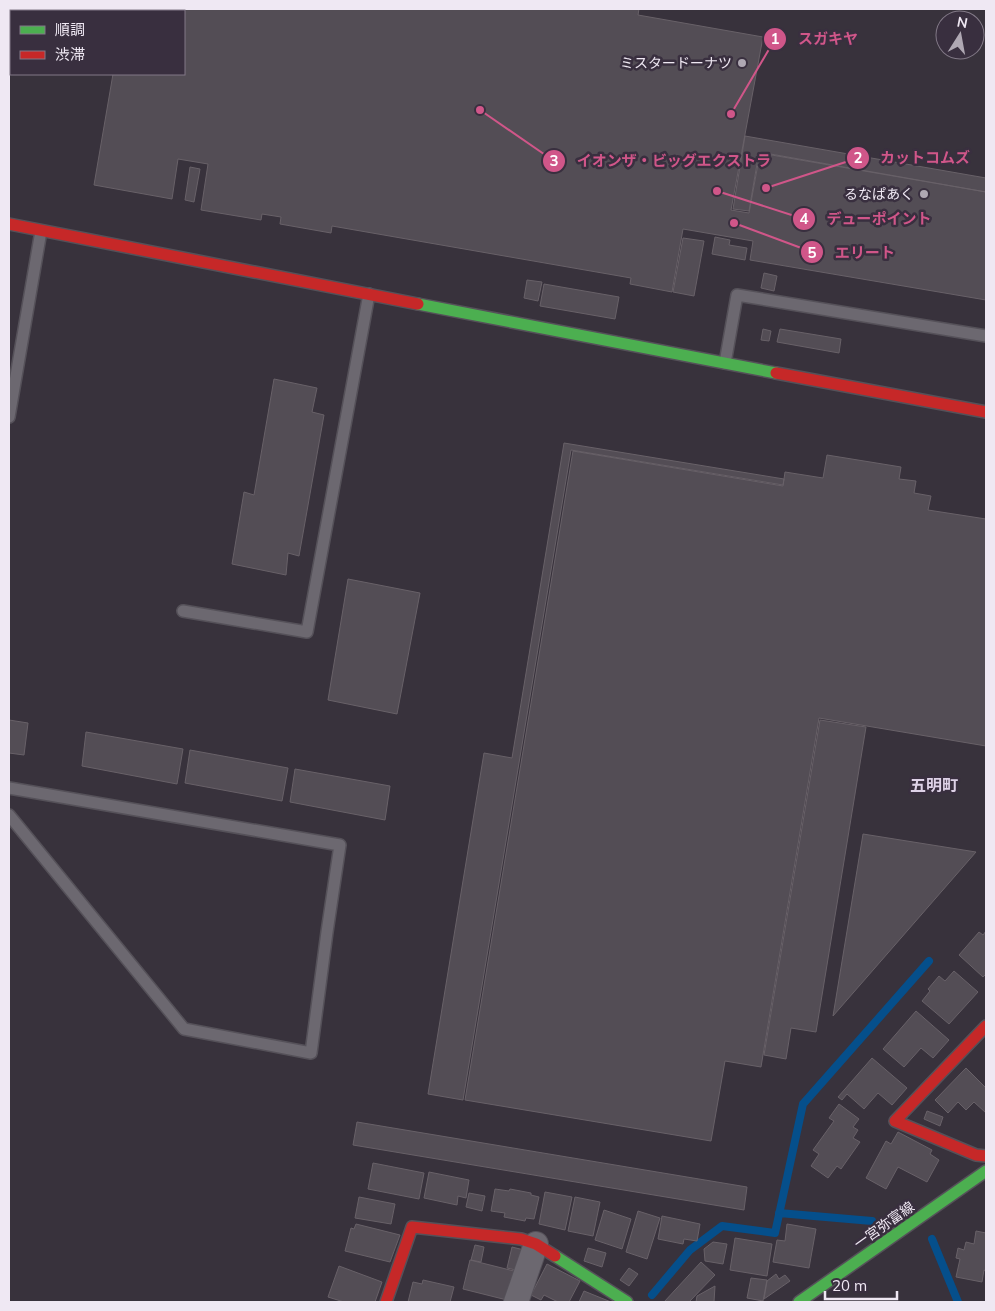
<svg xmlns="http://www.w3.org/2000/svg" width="995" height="1311" viewBox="0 0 995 1311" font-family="Mulish,'Noto Sans JP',sans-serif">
  <rect width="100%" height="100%" fill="#38323c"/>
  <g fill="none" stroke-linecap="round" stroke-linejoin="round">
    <path stroke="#054f8b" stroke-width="8" d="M 779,1213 L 872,1221
      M 932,1239 L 958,1302
      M 652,1295 L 690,1250 L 722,1226 L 775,1233 L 803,1104 L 929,961"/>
  </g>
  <path fill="#534d55" stroke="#686168" d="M 125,9 L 639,9 L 638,15 L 763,37 L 731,210 L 749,213 L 760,153 L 986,192 L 986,300 L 750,260 L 753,241 L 683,229 L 672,292 L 630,284 L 631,278 L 332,226 L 331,233 L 280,224 L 281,217 L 262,214 L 261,220 L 201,210 L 208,164 L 178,159 L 172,199 L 94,185 L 113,74 L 184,74 L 184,11 L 124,11 Z
    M 745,136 L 986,178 L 986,192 L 759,152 L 749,211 L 733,209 Z
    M 190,167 L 200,169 L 194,202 L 185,200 Z
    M 715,237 L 730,240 L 729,245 L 747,248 L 745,260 L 712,254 Z
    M 683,238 L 704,241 L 694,296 L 673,292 Z
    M 764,273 L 777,276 L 774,291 L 761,288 Z
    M 527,280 L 542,282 L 538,301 L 524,298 Z
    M 544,284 L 619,297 L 615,319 L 540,306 Z
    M 763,329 L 771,331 L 769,341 L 761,340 Z
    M 780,329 L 841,339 L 839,353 L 777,342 Z
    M 274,379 L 317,388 L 312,412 L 324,415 L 299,556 L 288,553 L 286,575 L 232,564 L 244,492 L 254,495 Z
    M 564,443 L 784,479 L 783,485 L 571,450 L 463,1100 L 428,1094 L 484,753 L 512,758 Z
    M 573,451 L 783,486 L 785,472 L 823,478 L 827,455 L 901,467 L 899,479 L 916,481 L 914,493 L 931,496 L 928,510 L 986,519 L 986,746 L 819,718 L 761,1067 L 725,1061 L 711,1141 L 465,1100 Z
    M 348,579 L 420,593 L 397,714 L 328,700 Z
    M 9,720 L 28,723 L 24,755 L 9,753 Z
    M 820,720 L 866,727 L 816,1032 L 791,1028 L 786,1059 L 764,1055 Z
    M 86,732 L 183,749 L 177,784 L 82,766 Z
    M 190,750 L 288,768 L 282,801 L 185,783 Z
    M 295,769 L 390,786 L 385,820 L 290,802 Z
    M 863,834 L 976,852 L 833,1016 Z
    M 986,931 L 986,974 L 983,977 L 959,955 L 979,932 L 983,935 Z
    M 954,971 L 978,992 L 949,1024 L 922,1001 L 930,991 L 928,989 L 939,976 L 945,981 Z
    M 916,1011 L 949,1040 L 933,1058 L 921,1048 L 904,1067 L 883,1049 Z
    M 872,1058 L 907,1088 L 892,1105 L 878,1093 L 864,1109 L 847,1094 L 842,1100 L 838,1097 Z
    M 966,1068 L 986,1088 L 986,1113 L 974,1102 L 966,1110 L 958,1102 L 948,1113 L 935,1100 Z
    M 839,1104 L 859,1119 L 853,1127 L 858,1130 L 853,1138 L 860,1142 L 841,1169 L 837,1166 L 828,1178 L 811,1166 L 819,1154 L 813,1150 L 834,1121 L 829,1118 Z
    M 927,1111 L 943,1117 L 940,1126 L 924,1119 Z
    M 357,1122 L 747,1187 L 744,1210 L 353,1145 Z
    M 898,1132 L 932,1150 L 930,1154 L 939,1160 L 927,1182 L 898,1167 L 886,1189 L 866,1178 L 886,1141 L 891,1144 Z
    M 373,1163 L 424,1173 L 419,1199 L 368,1189 Z
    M 429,1172 L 469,1180 L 466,1198 L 458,1196 L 457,1205 L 424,1198 Z
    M 495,1189 L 509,1191 L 510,1189 L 531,1193 L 531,1195 L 539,1197 L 534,1219 L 526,1218 L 525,1221 L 504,1217 L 505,1213 L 491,1211 Z
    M 545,1192 L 572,1197 L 565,1230 L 539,1224 Z
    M 469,1193 L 485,1196 L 482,1211 L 466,1207 Z
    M 359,1197 L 395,1204 L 391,1224 L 355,1218 Z
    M 575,1197 L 600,1202 L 593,1236 L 568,1231 Z
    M 604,1210 L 631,1219 L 622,1249 L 595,1240 Z
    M 638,1211 L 660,1218 L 647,1259 L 626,1252 Z
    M 662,1216 L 700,1224 L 697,1241 L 684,1239 L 683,1244 L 658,1239 Z
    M 356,1224 L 400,1235 L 390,1262 L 345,1251 L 351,1228 L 354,1229 Z
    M 787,1224 L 816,1229 L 809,1268 L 773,1262 L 777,1240 L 785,1241 Z
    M 976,1231 L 986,1233 L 986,1271 L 984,1270 L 982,1282 L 956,1277 L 960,1259 L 956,1258 L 958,1248 L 964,1250 L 966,1242 L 974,1244 Z
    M 735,1238 L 772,1244 L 767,1276 L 730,1270 Z
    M 713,1242 L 727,1244 L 723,1264 L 705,1261 L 704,1249 Z
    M 475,1245 L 484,1247 L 481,1262 L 471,1260 Z
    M 512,1247 L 524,1250 L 520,1271 L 507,1268 Z
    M 588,1248 L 606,1253 L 602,1267 L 584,1261 Z
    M 470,1260 L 514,1271 L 507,1300 L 463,1289 Z
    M 701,1262 L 715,1275 L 689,1302 L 664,1302 Z
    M 547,1264 L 580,1281 L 569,1302 L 558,1302 L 544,1295 L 541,1300 L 531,1295 Z
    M 339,1266 L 382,1282 L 375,1302 L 344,1302 L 328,1297 Z
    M 629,1268 L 638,1274 L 629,1286 L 620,1280 Z
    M 776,1274 L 779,1279 L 785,1275 L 790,1281 L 764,1299 L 767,1281 Z
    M 751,1278 L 767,1280 L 763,1301 L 747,1298 Z
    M 423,1280 L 454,1287 L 450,1302 L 408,1302 L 413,1282 L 422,1284 Z
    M 715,1286 L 714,1302 L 696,1302 L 697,1296 Z
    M 584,1291 L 611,1302 L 579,1302 Z"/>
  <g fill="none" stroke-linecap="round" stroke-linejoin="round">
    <g stroke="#555159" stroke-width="14">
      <path id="lane" d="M 725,363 L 737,295 L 986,336
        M 9,417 L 41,231
        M 183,611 L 307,632 L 369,294
        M 9,788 L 340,845 L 327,932 L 311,1053 L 184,1029 L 9,815"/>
    </g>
    <g stroke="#555159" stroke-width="26">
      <path id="street" d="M 516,1302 L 536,1244"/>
    </g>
    <g stroke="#555159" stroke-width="14">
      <path id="fast" d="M 418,304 L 776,373
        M 555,1256 L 627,1302
        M 799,1302 L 986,1171"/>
    </g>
    <g stroke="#555159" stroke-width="14">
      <path id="jam" d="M 9,224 L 418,304
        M 776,373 L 986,412
        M 986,1026 L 895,1121 L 976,1155 L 986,1156
        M 386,1302 L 412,1227 L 521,1239 L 536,1244 L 555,1256"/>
    </g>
    <use href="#lane" stroke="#6c6870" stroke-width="11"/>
    <use href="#street" stroke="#6c6870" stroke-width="24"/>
    <use href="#fast" stroke="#4caf50" stroke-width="11"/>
    <use href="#jam" stroke="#c62828" stroke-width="11"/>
  </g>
  <g fill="#afa8b3" stroke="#392f3f" stroke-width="2">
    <circle cx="742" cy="63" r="5"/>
    <circle cx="924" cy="194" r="5"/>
  </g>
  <g text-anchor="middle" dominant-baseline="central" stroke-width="5" stroke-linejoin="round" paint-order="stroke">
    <g font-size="14" fill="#efe8f3" stroke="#392f3f" text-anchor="end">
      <text x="732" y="63">ミスタードーナツ</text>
      <text x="914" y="194">るなぱあく</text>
    </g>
    <g font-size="14" fill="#efe8f3" stroke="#392f3f">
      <text transform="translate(884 1225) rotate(-35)">一宮弥富線</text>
    </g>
    <g font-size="16" font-weight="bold" fill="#ded2e7" stroke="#392f3f">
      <text x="934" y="785">五明町</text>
    </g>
  </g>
  <path fill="none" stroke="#d05689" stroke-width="2" d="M731 114L775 39M766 188L858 158M480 110L554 161M717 191L804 219M734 223L812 252"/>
  <g fill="#d05689" stroke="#392f3f" stroke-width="2">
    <circle cx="731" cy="114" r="5"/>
    <circle cx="766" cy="188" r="5"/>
    <circle cx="480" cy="110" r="5"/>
    <circle cx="717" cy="191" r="5"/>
    <circle cx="734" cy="223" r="5"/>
    <circle cx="775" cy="39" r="12"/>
    <circle cx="858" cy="158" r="12"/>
    <circle cx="554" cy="161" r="12"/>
    <circle cx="804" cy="219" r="12"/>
    <circle cx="812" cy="252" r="12"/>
  </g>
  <g font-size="15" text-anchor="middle" font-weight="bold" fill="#fff">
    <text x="775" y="44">1</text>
    <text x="858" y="163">2</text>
    <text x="554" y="166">3</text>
    <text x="804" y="224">4</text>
    <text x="812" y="258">5</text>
  </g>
  <g font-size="15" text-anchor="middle" font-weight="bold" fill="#d05689" stroke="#392f3f" stroke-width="5" stroke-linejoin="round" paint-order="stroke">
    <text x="828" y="44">スガキヤ</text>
    <text x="925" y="163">カットコムズ</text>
    <text x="674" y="166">イオンザ・ビッグエクストラ</text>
    <text x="879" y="224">デューポイント</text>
    <text x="865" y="258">エリート</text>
  </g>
  <rect width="995" height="1311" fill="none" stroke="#efe8f3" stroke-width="20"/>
  <rect x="10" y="10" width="175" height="65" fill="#392f3f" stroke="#827987"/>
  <rect x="20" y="26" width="25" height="8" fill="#4caf50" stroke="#827987"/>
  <text x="55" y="35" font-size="15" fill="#efe8f3">順調</text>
  <rect x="20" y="51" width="25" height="8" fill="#c62828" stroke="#827987"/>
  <text x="55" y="60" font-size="15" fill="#efe8f3">渋滞</text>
  <g transform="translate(960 35) rotate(11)"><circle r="24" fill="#392f3f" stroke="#827987"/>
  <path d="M0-4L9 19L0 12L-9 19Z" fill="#afa8b3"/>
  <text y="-8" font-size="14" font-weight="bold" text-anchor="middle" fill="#efe8f3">N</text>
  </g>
  <path d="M825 1291v8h72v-8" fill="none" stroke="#efe8f3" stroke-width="2.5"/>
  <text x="832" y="1291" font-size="15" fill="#efe8f3" stroke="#392f3f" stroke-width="4" paint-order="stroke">20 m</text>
</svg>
